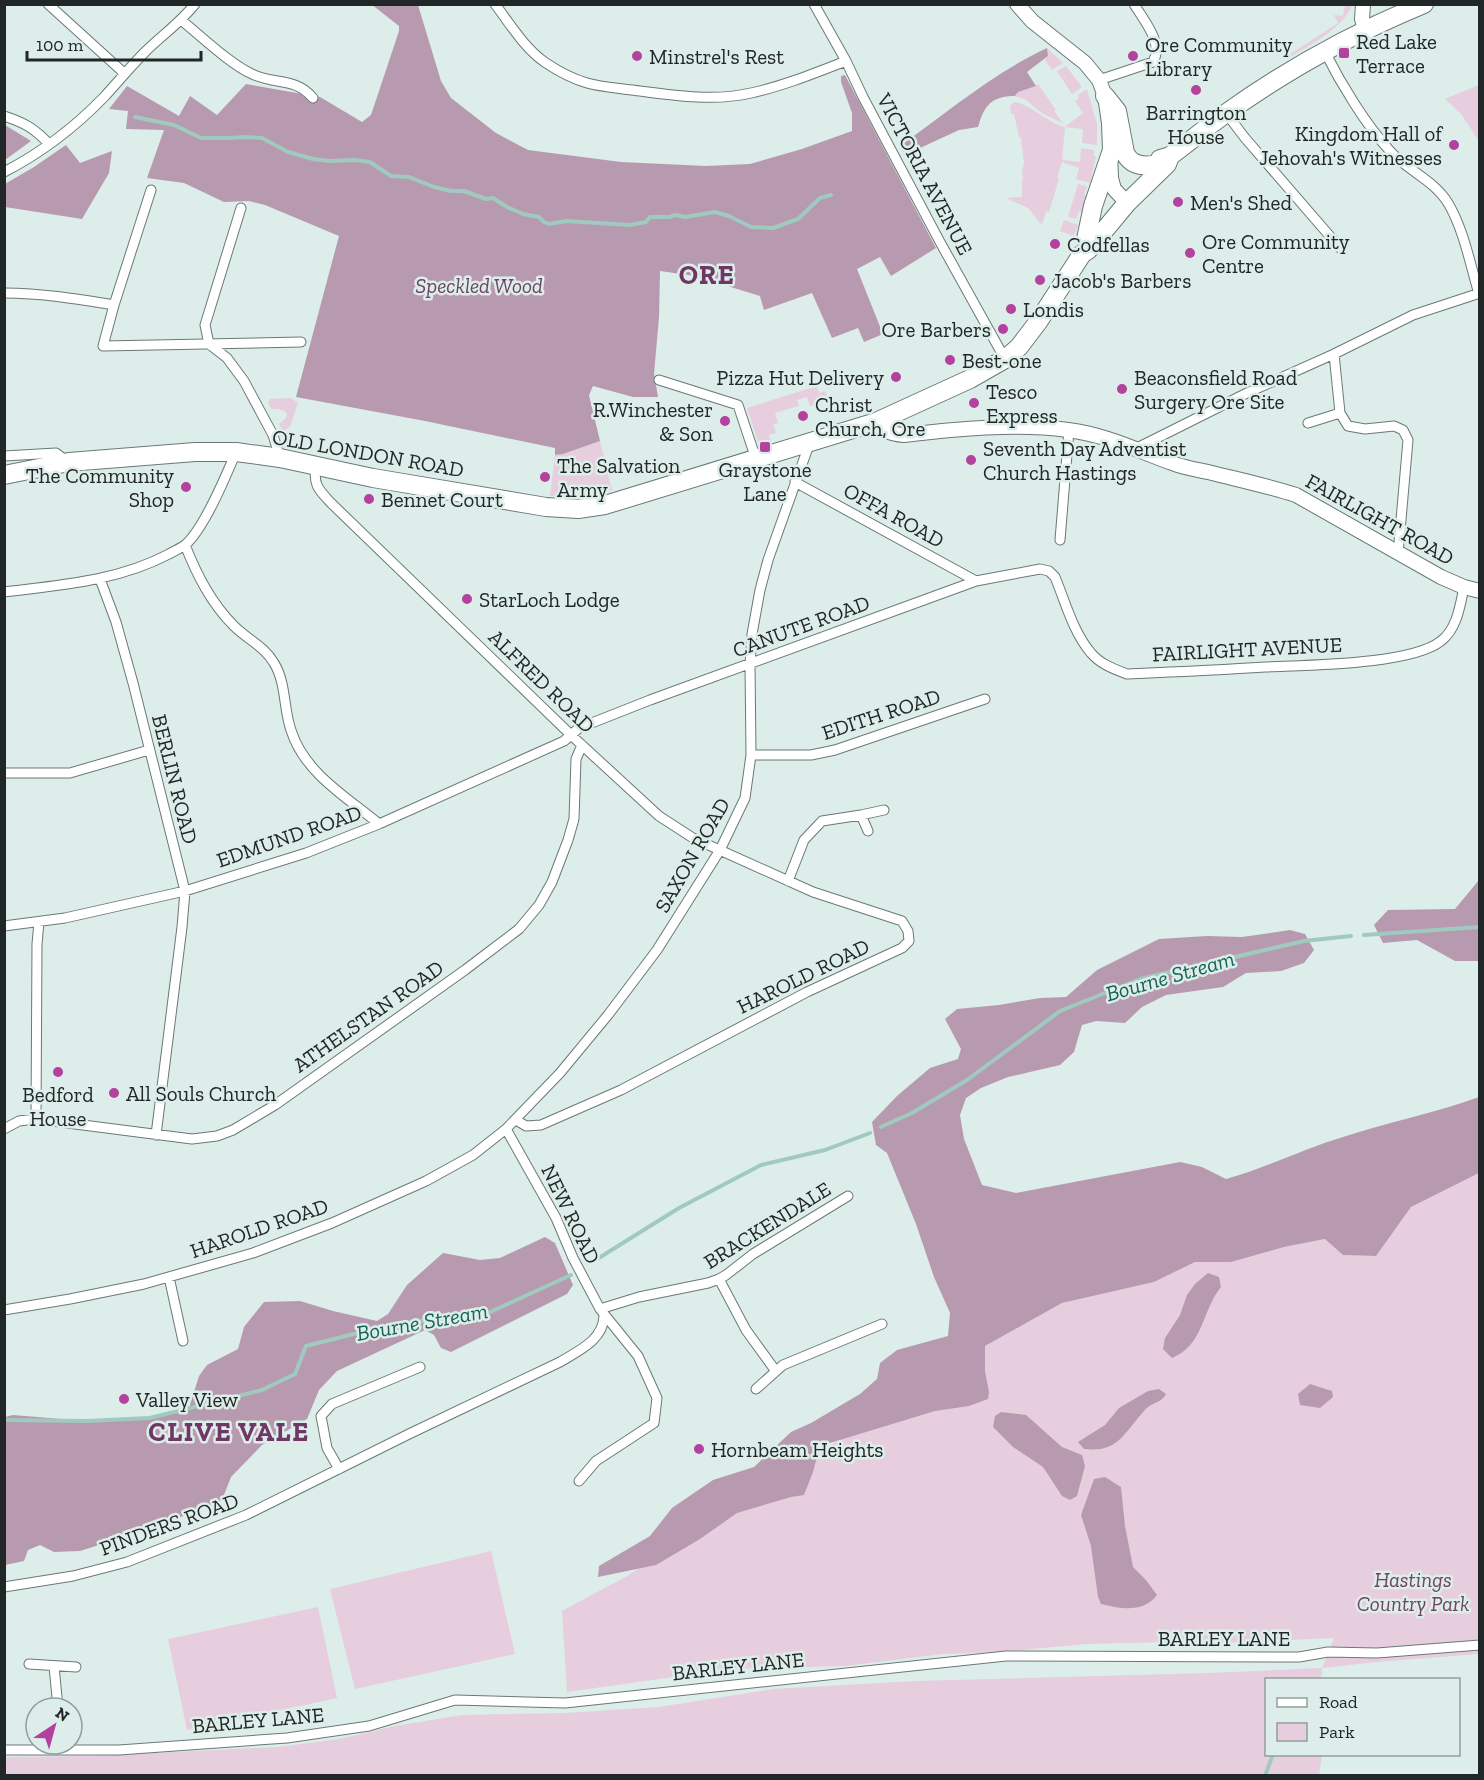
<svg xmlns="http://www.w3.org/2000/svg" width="1484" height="1780" viewBox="0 0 1484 1780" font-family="'Zilla Slab',serif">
  <rect width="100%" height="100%" fill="#ddede9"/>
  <path fill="#e6cedf" d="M 1345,5 L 1352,5 C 1342,29 1313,43 1292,56 L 1285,55 L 1282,52 L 1285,50 L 1289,55 L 1338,23 L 1334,15 L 1343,16 Z
    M 1047,48 L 1063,63 L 1052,70 L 1045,60 L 1048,56 Z
    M 1066,66 L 1082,87 L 1072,94 L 1057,71 Z
    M 1038,84 L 1056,110 L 1054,111 L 1063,123 L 1043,114 L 1025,99 L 1015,96 L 1018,92 Z
    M 1479,85 L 1479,141 L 1461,114 L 1445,99 Z
    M 1087,89 L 1097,124 L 1097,145 L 1082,143 L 1083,129 L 1065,127 L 1062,160 L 1080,162 L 1081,148 L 1094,150 L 1094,156 L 1096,156 L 1090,183 L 1076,179 L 1079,168 L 1062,162 L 1057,178 L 1059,179 L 1049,212 L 1046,211 L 1042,225 L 1028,208 L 1006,198 L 1022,197 L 1022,181 L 1023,180 L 1022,172 L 1024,163 L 1021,138 L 1019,137 L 1014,114 L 1011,114 L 1010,106 L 1014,102 C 1030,104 1047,123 1065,127 L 1083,113 L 1075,101 L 1079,98 L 1078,95 Z
    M 1078,184 L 1087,186 L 1084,195 L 1087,196 L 1082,212 L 1079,211 L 1076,219 L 1068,217 Z
    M 1064,220 L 1078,225 L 1074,236 L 1060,231 Z
    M 817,386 L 819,393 L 825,391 L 828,399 L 822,400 L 822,403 L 810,406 L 807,397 L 797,400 L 799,406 L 775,413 L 778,423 L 773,424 L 776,433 L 769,435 L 772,444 L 760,448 L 747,408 Z
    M 291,398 L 298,403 L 290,427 L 283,431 L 279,424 L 285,419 L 287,415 L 286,412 L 279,409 L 271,409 L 268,403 L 270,399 Z
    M 600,441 L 612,490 L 589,494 L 588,487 L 572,489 L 572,496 L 550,496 L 555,455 L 563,454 Z
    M 1479,1173 L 1479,1654 L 1377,1662 L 1322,1668 L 1321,1679 L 1266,1680 L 1266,1754 L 1322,1755 L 1319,1775 L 5,1776 L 4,1757 L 93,1756 L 278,1747 L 339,1739 L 395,1726 L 462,1715 L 565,1713 L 659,1707 L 773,1689 L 916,1681 L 1209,1673 L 1322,1668 L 1334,1638 L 1220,1643 L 1169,1642 L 1087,1644 L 999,1652 L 943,1654 L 846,1666 L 730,1669 L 567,1692 L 562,1611 L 627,1576 L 985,1346 L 1062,1303 L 1154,1282 L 1195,1262 L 1231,1262 L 1284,1247 L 1326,1239 L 1343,1255 L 1376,1256 L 1411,1207 Z
    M 491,1551 L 515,1654 L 355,1689 L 330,1589 Z
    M 318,1607 L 337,1698 L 187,1730 L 168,1639 Z"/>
  <path fill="#b79aaf" d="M 371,4 L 418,5 L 441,81 L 451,98 L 496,133 L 528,150 L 621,162 L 706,166 L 750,164 L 802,149 L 852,131 L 852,113 L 841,82 L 841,76 L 845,75 L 936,248 L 891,276 L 880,257 L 857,269 L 883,334 L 864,342 L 858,328 L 832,338 L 812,293 L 764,310 L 760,296 L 695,276 L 660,271 L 659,317 L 654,374 L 658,397 L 633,397 L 593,386 L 589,395 L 600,441 L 563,454 L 555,455 L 555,448 L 425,421 L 296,397 L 339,236 L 265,205 L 249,201 L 224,202 L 184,183 L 147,178 L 164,130 L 126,129 L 128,111 L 109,109 L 127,86 L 179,116 L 190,96 L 217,115 L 246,84 L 320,97 L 362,122 L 371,115 L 399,31 L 399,26 Z
    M 1047,48 L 1048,56 L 1027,72 L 1036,86 L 1018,92 L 1015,96 C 991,96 984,106 978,127 L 959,130 L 905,155 L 900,146 C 946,113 995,72 1047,48 Z
    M 5,125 L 31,141 L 5,160 L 4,125 Z
    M 66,145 L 80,163 L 112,151 L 109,173 L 82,219 L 5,207 L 5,184 L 34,167 Z
    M 1479,880 L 1479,961 L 1455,961 L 1417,940 L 1383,943 L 1374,925 L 1388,910 L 1455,909 Z
    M 1290,930 L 1305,934 L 1314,950 L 1304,963 L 1281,971 L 1246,973 L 1223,987 L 1166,995 L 1142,1007 L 1125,1023 L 1096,1021 L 1082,1025 L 1074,1052 L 1060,1065 L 1008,1077 L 981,1088 L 966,1098 L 960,1115 L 964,1139 L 982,1185 L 1016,1193 L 1180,1162 L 1202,1167 L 1226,1179 C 1266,1168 1303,1149 1343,1137 C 1388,1122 1435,1113 1479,1097 L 1479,1173 L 1411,1207 L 1376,1256 L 1343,1255 L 1325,1239 L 1284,1247 L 1231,1262 L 1195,1262 L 1154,1282 L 1062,1303 L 985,1346 L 985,1371 L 989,1392 L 988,1399 L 969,1406 L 935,1411 L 820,1446 L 813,1472 L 804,1495 L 791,1497 L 737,1513 L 700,1539 L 656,1565 L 598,1577 L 599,1566 L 650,1536 L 672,1508 L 713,1480 L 754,1467 L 791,1432 L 811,1423 L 860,1394 L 877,1379 L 880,1363 L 897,1350 L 948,1336 L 950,1313 L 934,1277 L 916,1224 L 887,1153 L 876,1145 L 872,1122 L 897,1096 L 930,1068 L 958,1059 L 961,1049 L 945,1019 L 957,1009 L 999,1005 L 1040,998 L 1066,997 L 1097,970 L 1159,939 L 1207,936 L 1242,937 Z
    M 545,1237 L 555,1243 L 573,1285 L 567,1294 L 451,1352 L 441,1348 L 434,1335 L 425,1330 L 337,1371 L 319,1390 L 307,1419 L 262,1445 L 231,1477 L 222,1500 L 159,1526 L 80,1551 L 54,1552 L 40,1545 L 28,1550 L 24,1561 L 5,1565 L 5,1417 L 13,1415 L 85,1421 L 156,1418 L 189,1408 L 199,1376 L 207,1365 L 238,1349 L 244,1327 L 264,1302 L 300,1301 L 333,1311 L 377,1321 L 388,1314 L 407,1285 L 443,1253 L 480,1260 L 500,1258 Z
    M 1208,1273 L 1219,1277 L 1221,1287 C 1202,1310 1204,1345 1172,1358 L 1163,1349 L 1165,1338 L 1180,1315 L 1187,1295 L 1195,1284 Z
    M 1310,1384 L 1332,1391 L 1333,1397 L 1320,1408 L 1300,1405 L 1298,1394 Z
    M 1159,1389 L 1166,1394 C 1162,1402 1155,1402 1148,1407 C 1144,1410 1141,1415 1138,1418 C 1120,1440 1114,1452 1084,1449 L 1078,1442 L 1105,1425 L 1119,1408 L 1148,1391 Z
    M 1001,1412 L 1026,1415 L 1062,1447 L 1082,1455 L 1085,1466 L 1077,1496 L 1070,1500 L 1062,1496 L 1043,1467 L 1013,1447 L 993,1427 L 995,1416 Z
    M 1105,1477 L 1121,1487 L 1125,1526 L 1133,1567 L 1146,1580 L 1157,1595 C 1144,1613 1120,1609 1101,1604 L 1098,1597 L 1091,1546 L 1081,1515 L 1094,1479 Z"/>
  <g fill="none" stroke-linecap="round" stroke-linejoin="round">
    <path stroke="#a0cac0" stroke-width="4" d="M 135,117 L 174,125 L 201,138 L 229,138 L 245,137 L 262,138 L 288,152 L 313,159 L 329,161 L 355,160 L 370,162 L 391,176 L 409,177 L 434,187 L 451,191 L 464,191 L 486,199 L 493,198 L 507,207 L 523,214 L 539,217 L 544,222 L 549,224 L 566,221 L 630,225 L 646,222 L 650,217 L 669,217 L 675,215 L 685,217 L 715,212 L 729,216 L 751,227 L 773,228 L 798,219 L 820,198 L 831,195
      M 1364,935 L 1480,927
      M 881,1127 L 912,1113 L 967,1080 L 1060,1011 L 1140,979 L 1304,941 L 1351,936
      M 594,1261 L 679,1208 L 761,1165 L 825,1150 L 870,1133
      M 4,1420 L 87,1421 L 150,1418 L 262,1390 L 295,1374 L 306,1346 L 394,1324 L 486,1314 L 571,1275
      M 1265,1776 L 1273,1754"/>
    <g stroke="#6a7975" stroke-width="11">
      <path id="street" d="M 48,4 L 124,73
        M 495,4 C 510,24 525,49 546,63 C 558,71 573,79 587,83 C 601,87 618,88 632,90 C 671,95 712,102 751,93 C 783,86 815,73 846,61
        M 814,4 L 846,61 L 863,97 L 940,242 L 1005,359
        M 181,20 C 201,36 230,64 252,74 C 275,85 295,77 313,98
        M 1325,52 C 1341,84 1366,125 1390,151 C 1408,171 1434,180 1448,203 C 1464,230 1470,264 1479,294
        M 1099,80 L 1153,62 C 1164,43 1144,21 1134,4
        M 1226,113 L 1245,138 L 1341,249
        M 4,116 C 25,123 34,128 49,144
        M 4,172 C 41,153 76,126 104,97 C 118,82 130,67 145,52 C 161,36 180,23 195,4
        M 151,190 L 114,305 L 103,346 L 301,342
        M 241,208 L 205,325 L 209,344 L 227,358 L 244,381 L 273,435 L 280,458
        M 4,293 C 41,293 78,299 114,305
        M 1334,354 L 1340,413 L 1348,426 L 1365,429 L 1394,426 L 1403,430 L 1408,440 L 1398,554
        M 659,380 L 738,405 L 756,459
        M 1308,423 L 1340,413
        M 1137,448 L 1247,393 L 1334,354 L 1413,315 L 1480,293
        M 4,456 L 56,453 L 68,462
        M 316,465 C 313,485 318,489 331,503 L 571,735 L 659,816 L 693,838 L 813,892 L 902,921 L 908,931 L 909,941 L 902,948 L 807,992 L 621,1090 L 541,1125 L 526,1126 L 516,1120
        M 795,482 L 976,581
        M 1060,540 L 1069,430
        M 185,545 C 197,575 211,603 234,626 C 247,639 265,647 274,663 C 287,684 283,711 292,733 C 306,774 348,798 379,824
        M 100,579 L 116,622 L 133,683 L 185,891 L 182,927 L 156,1135
        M 4,592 C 61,585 118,581 169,554 C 174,551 181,548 185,545 C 204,529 226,476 236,452
        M 751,755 L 811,755 L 835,750 L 985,699
        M 4,773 L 70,773 L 149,750
        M 861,815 L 868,831
        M 788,881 L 804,840 L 822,821 L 861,815 L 884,810
        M 4,926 L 65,918 L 185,891 L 306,853 L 379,824 L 564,741 L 579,728 L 650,700 L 976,581 L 1040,569 L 1049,571 L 1055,577 C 1065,601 1073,632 1091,653 C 1100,664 1114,669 1127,674 C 1173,672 1219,670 1265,667 C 1305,665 1411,665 1441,641 C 1457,629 1460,606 1464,587
        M 36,1119 L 37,944 L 39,922
        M 4,1129 L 19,1121 L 36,1119 L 192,1139 L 217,1136 L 233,1130 L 275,1105 L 465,970 L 519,929 L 539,905 L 552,882 L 568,840 L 574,819 L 576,759 L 582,745
        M 506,1129 L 556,1218 L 573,1258 L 600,1309 L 638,1356 L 657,1398 L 654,1423 L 596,1461 L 579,1481
        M 169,1277 L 183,1341
        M 719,1279 L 746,1330 L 775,1370
        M 600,1309 L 639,1297 L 708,1283 L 719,1279 L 726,1275 L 753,1254 L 848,1196
        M 4,1310 L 70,1299 L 144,1284 L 253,1253 L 332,1223 L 426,1181 L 473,1155 L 506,1129 L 560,1073 L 608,1015 L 657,950 L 720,850 L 745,798 L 751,755 L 750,664 L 752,634 L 760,590 L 768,560 L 810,442
        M 756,1389 L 783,1365 L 882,1324
        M 339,1469 L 327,1448 L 321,1416 L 332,1404 L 420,1367
        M 4,1587 L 73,1576 L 127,1562 L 246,1515 L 409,1434 L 560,1362 C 580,1350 603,1340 604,1316
        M 29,1664 L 76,1667
        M 54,1666 L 58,1708
        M 4,1750 L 119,1750 L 287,1738 L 369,1726 L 455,1700 L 565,1703 L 1006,1656 L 1299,1657 L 1328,1652 L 1377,1653 L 1480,1645"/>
    </g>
    <g stroke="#6a7975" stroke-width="16">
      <path id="secondary" d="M 1017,4 L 1032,21 L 1085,63 L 1099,80 L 1105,96 L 1109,123 L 1111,178 L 1114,189 L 1127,203
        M 1363,4 L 1362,19 L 1365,30
        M 876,422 C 884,432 892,434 904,435 C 957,429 1015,423 1068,430 C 1107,435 1136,450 1172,463 C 1185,468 1199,470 1212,473 C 1240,480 1268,486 1296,495 L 1441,577 L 1464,587 L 1480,591"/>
    </g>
    <g stroke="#6a7975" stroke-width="20">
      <path id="highway" d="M 1105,96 L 1117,111 L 1125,153 C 1130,164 1141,167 1153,165
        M 1160,159 L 1170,156 C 1189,142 1207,127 1225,114 C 1285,71 1356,32 1424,4
        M 1086,239 L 1093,206 L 1111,153
        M 4,475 L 69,462 L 195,452 L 236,452 L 280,458 L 373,478 L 546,507 L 578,509 L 605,505 L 876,422 L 970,379 L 1005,359 L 1019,347 L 1038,322 L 1082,254 L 1088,250 L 1127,203 L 1167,164 L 1170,156"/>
    </g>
    <use href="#street" stroke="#fff" stroke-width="9"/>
    <use href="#secondary" stroke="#fff" stroke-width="14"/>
    <use href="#highway" stroke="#fff" stroke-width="18"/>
  </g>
  <g fill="#b2429e" stroke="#ddede9" stroke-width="2">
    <rect x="1338" y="47" width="12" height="12" rx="3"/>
    <circle cx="637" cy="56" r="6"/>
    <circle cx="1133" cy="56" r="6"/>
    <circle cx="1196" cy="90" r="6"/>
    <circle cx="1454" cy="145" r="6"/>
    <circle cx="1178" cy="202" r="6"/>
    <circle cx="1055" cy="244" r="6"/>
    <circle cx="1190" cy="253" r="6"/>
    <circle cx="1040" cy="280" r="6"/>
    <circle cx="1011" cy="309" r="6"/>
    <circle cx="1003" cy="329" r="6"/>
    <circle cx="950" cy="360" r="6"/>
    <circle cx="896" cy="377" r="6"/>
    <circle cx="1122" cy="389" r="6"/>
    <circle cx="974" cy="403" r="6"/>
    <circle cx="803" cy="416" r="6"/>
    <circle cx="725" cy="421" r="6"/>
    <rect x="759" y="441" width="12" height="12" rx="3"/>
    <circle cx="971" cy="460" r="6"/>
    <circle cx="545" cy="477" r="6"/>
    <circle cx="186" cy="487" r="6"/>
    <circle cx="369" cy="499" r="6"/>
    <circle cx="467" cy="599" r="6"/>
    <circle cx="58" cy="1072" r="6"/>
    <circle cx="114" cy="1093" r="6"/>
    <circle cx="124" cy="1399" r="6"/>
    <circle cx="699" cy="1449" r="6"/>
  </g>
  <g text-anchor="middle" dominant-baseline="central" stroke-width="5" stroke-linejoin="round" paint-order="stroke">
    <g font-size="21" fill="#212726" stroke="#ddede9" text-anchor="start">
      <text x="1356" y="41">Red Lake<tspan x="1356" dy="24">Terrace</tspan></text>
      <text x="1145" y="44">Ore Community<tspan x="1145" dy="24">Library</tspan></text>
      <text x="649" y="56">Minstrel's Rest</text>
      <text x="1196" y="112" text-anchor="middle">Barrington<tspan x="1196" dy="24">House</tspan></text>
      <text x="1442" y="133" text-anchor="end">Kingdom Hall of<tspan x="1442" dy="24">Jehovah's Witnesses</tspan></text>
      <text x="1190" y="202">Men's Shed</text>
      <text x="1202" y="241">Ore Community<tspan x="1202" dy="24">Centre</tspan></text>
      <text x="1067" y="244">Codfellas</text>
      <text x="1052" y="280">Jacob's Barbers</text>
      <text x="1023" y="309">Londis</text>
      <text x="991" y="329" text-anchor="end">Ore Barbers</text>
      <text x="962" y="360">Best-one</text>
      <text x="884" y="377" text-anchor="end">Pizza Hut Delivery</text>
      <text x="1134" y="377">Beaconsfield Road<tspan x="1134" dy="24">Surgery Ore Site</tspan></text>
      <text x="986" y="391">Tesco<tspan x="986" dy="24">Express</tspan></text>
      <text x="815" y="404">Christ<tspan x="815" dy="24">Church, Ore</tspan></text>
      <text x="713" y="409" text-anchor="end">R.Winchester<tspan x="713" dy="24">&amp; Son</tspan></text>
      <text x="983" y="448">Seventh Day Adventist<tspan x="983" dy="24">Church Hastings</tspan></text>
      <text x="557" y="465">The Salvation<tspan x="557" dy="24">Army</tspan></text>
      <text x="765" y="469" text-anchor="middle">Graystone<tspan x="765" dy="24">Lane</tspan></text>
      <text x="174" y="475" text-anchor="end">The Community<tspan x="174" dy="24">Shop</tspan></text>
      <text x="381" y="499">Bennet Court</text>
      <text x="479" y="599">StarLoch Lodge</text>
      <text x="126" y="1093">All Souls Church</text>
      <text x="58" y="1094" text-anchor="middle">Bedford<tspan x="58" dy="24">House</tspan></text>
      <text x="136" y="1399">Valley View</text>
      <text x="711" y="1449">Hornbeam Heights</text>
    </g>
    <g font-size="21" fill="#212726" stroke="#ddede9">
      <text transform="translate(925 174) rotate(62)">VICTORIA AVENUE</text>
      <text transform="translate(368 453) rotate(10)">OLD LONDON ROAD</text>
      <text transform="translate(894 515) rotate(29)">OFFA ROAD</text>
      <text transform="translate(1380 519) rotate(29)">FAIRLIGHT ROAD</text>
      <text transform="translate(801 626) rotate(-20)">CANUTE ROAD</text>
      <text transform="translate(1247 649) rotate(-3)">FAIRLIGHT AVENUE</text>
      <text transform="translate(542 681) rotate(44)">ALFRED ROAD</text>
      <text transform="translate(881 714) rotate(-18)">EDITH ROAD</text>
      <text transform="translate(175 779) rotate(76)">BERLIN ROAD</text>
      <text transform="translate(289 836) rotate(-19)">EDMUND ROAD</text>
      <text transform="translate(692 855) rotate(-60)">SAXON ROAD</text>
      <text transform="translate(803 976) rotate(-26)">HAROLD ROAD</text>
      <text transform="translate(368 1016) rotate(-35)">ATHELSTAN ROAD</text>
      <text transform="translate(571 1214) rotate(64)">NEW ROAD</text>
      <text transform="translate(767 1225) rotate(-32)">BRACKENDALE</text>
      <text transform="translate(259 1228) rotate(-19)">HAROLD ROAD</text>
      <text transform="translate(169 1524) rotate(-20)">PINDERS ROAD</text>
      <text x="1224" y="1638">BARLEY LANE</text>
      <text transform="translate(738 1666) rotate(-6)">BARLEY LANE</text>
      <text transform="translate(258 1720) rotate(-5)">BARLEY LANE</text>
    </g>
    <g font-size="21" font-style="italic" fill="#6e4365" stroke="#ddede9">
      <text x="479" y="285">Speckled Wood</text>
      <text x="1413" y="1579">Hastings<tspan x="1413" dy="24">Country Park</tspan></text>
    </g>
    <g font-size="22" font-style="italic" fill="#146458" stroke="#ddede9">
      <text transform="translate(1170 976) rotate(-16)">Bourne Stream</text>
      <text transform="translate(422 1322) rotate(-10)">Bourne Stream</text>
    </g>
    <g font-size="27" font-weight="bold" letter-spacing="1.5" fill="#6f3764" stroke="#ddede9">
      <text x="707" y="275">ORE</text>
      <text x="229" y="1432">CLIVE VALE</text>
    </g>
  </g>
  <rect width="1484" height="1780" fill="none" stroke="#212726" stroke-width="12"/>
  <rect x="1265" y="1678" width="195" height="78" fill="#ddede9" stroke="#929e9b" stroke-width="1.5"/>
  <rect x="1277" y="1698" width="30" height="9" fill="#ffffff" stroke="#929e9b" stroke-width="1.5"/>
  <text x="1319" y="1708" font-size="18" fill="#212726">Road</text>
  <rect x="1277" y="1723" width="30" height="18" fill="#e6cedf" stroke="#929e9b" stroke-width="1.5"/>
  <text x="1319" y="1738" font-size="18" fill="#212726">Park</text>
  <g transform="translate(54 1726) rotate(36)"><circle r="28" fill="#ddede9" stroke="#929e9b" stroke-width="1.5"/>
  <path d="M0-4.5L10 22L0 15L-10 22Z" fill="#b2429e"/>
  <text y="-9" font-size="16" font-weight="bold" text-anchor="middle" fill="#212726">N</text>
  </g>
  <path d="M27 51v9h174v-9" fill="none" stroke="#212726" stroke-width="3"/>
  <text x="36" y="51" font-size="18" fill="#212726" stroke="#ddede9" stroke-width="4.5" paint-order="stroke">100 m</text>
</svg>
